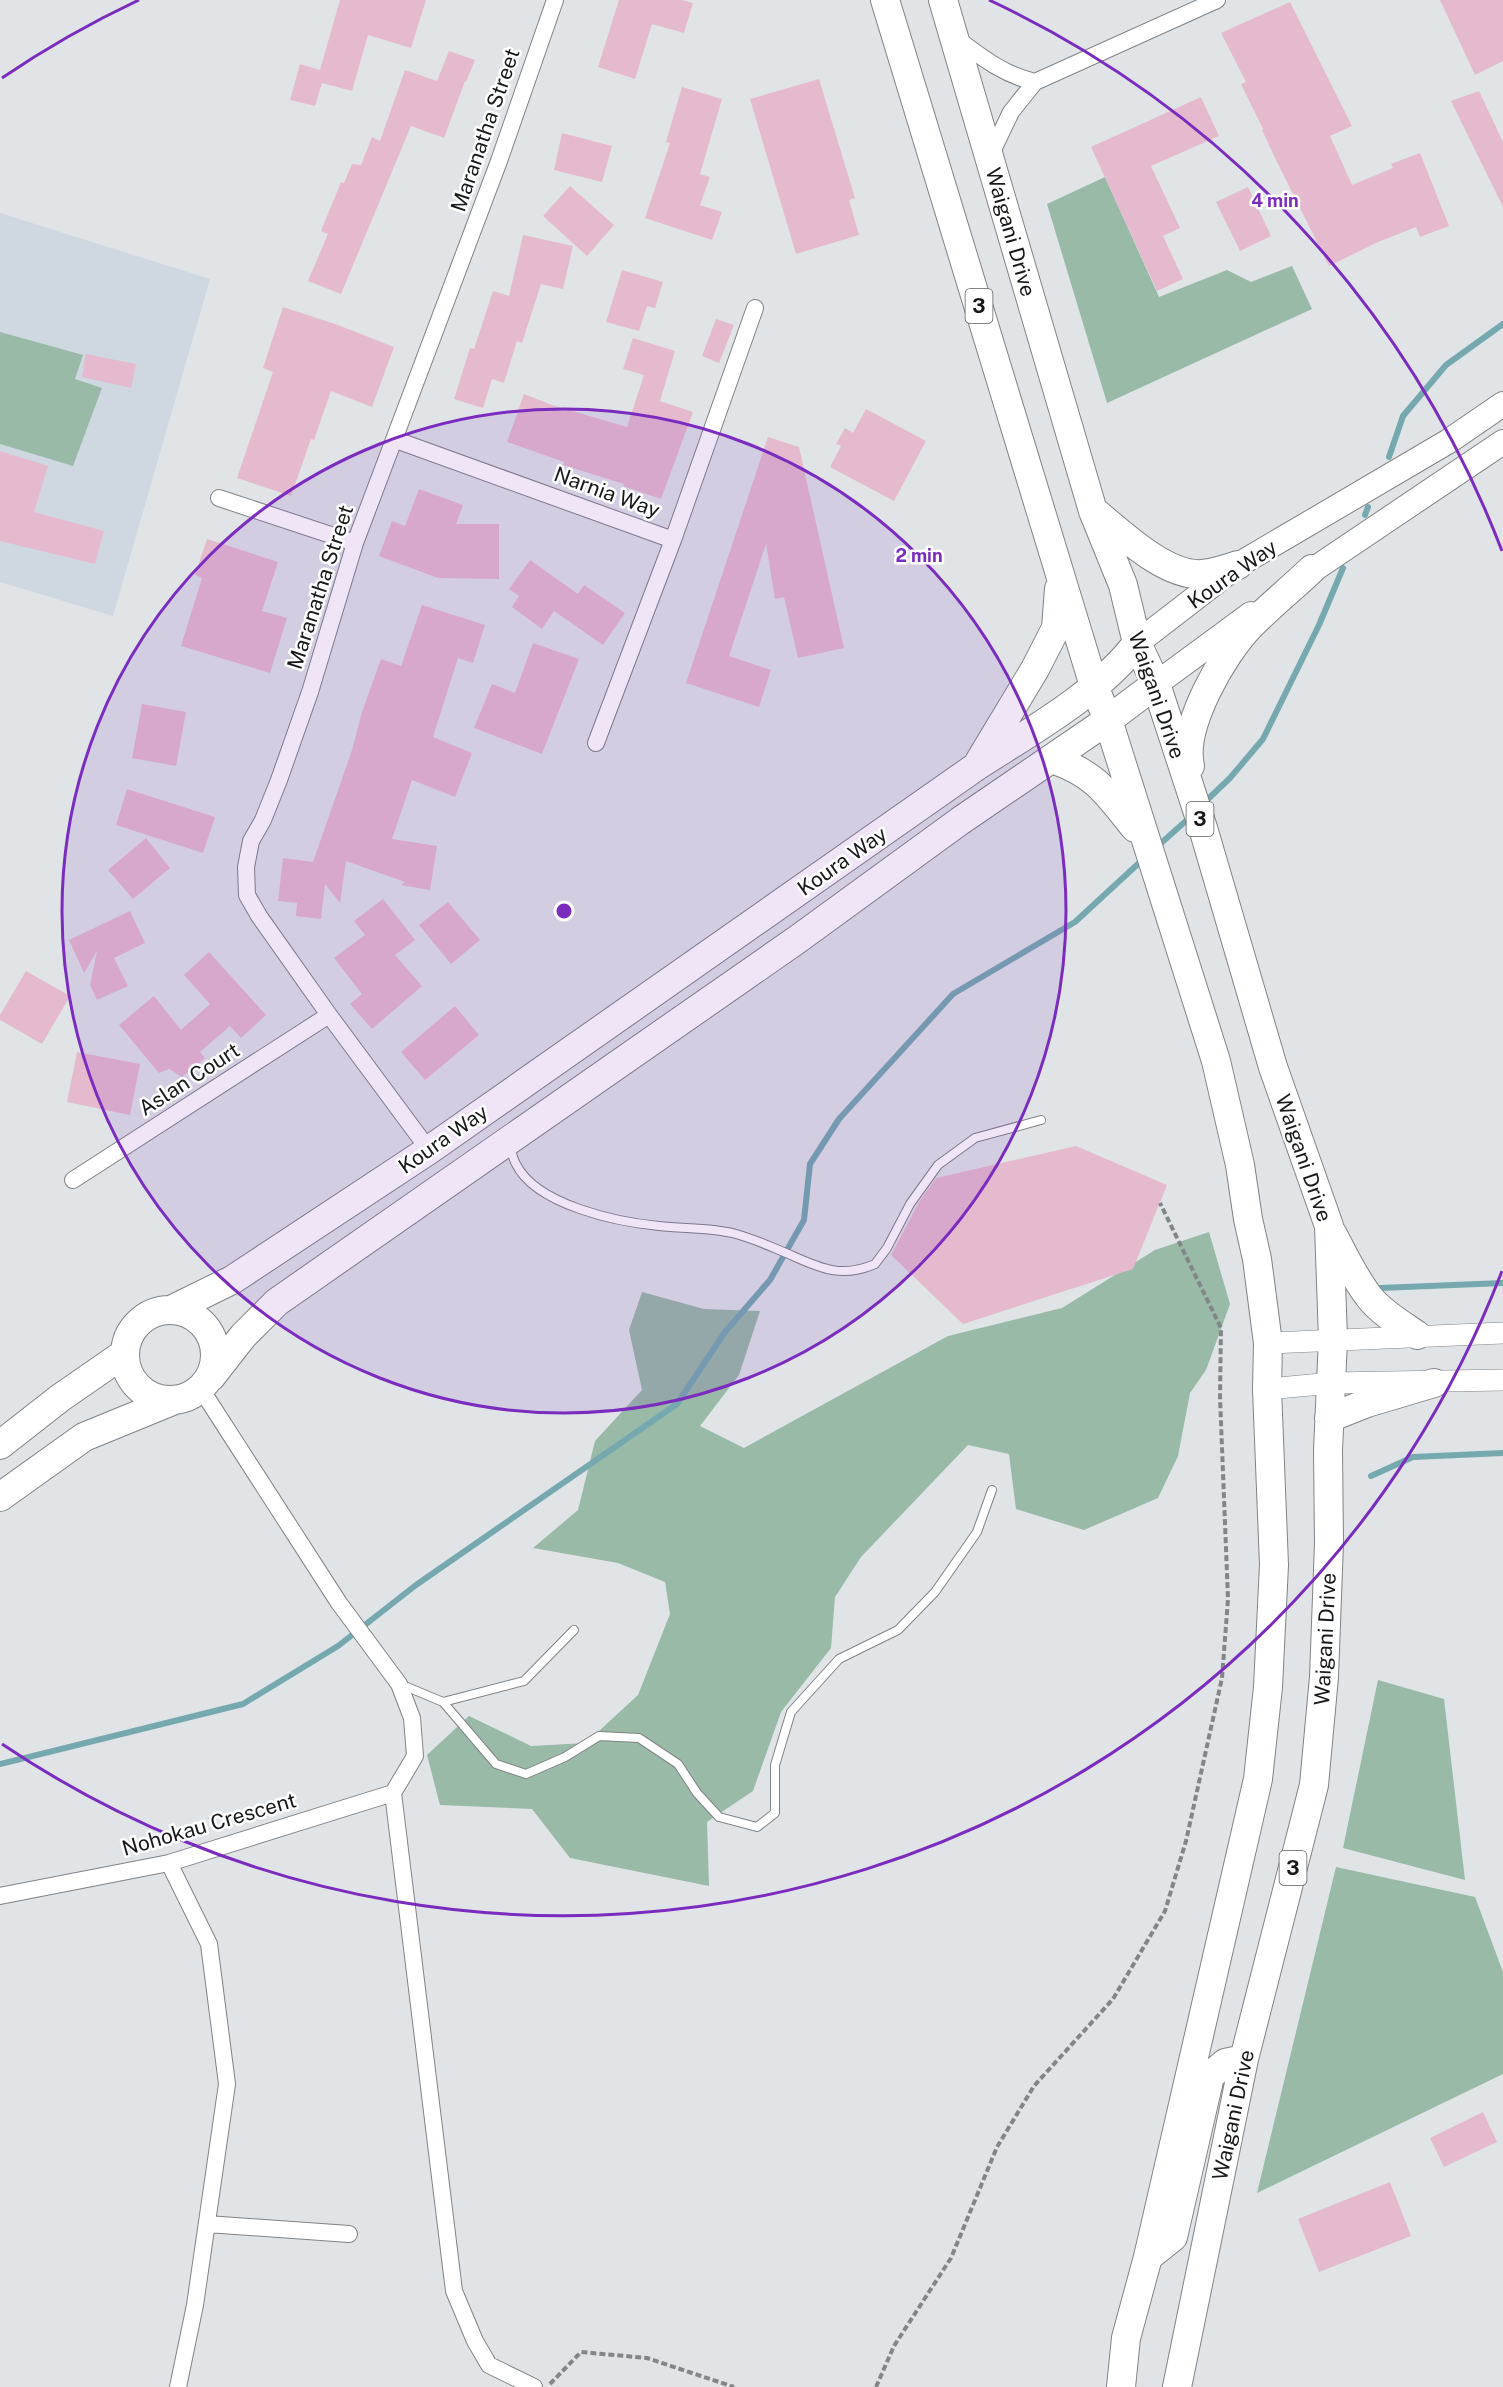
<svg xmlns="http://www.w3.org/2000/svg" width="1503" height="2387" viewBox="0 0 1503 2387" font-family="'Public Sans',sans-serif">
  <rect width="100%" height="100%" fill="#e0e4e7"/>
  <path fill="#cfd8e1" d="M 0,213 L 210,279 L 113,616 L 0,582 Z"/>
  <path fill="#98baa7" d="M 1105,177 L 1159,297 L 1227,270 L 1251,282 L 1292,266 L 1312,309 L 1107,403 L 1047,204 Z
    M 0,332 L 83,355 L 75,379 L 102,388 L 73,466 L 0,444 Z
    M 1209,1232 L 1230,1304 L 1206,1370 L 1190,1393 L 1178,1456 L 1158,1498 L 1084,1530 L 1016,1509 L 1009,1454 L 968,1445 L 861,1557 L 835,1597 L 831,1648 L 781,1712 L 753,1791 L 707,1822 L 709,1886 L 570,1858 L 532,1809 L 440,1805 L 427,1755 L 469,1716 L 531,1746 L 586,1743 L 638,1695 L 670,1614 L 665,1582 L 618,1563 L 533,1548 L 578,1510 L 595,1441 L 642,1390 L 629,1330 L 642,1292 L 704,1309 L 760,1311 L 739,1375 L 700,1426 L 744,1448 L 948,1336 L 1062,1308 L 1155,1250 Z
    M 1378,1680 L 1444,1699 L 1465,1880 L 1343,1848 Z
    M 1336,1867 L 1475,1897 L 1503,1972 L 1503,2074 L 1257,2193 Z"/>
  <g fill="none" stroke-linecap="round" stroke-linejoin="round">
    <path stroke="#75a9af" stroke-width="6" d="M 1389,457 L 1403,416 L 1446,365 L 1503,324
      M 1365,515 L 1368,507
      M 1207,800 L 1230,778 L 1263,739 L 1319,625 L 1343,568
      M 1160,844 L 1187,820
      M 1380,1288 L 1503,1283
      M 1371,1476 L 1413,1457 L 1503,1453
      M 0,1764 L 243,1704 L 338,1646 L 416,1585 L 677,1404 L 725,1332 L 770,1280 L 804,1220 L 810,1164 L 839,1119 L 953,994 L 1075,922 L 1139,863"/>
  </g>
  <path fill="#e5bacf" d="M 340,0 L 426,0 L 411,48 L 368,35 L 352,91 L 322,83 L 315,106 L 290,100 L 300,64 L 320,70 Z
    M 619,0 L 682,0 L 693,3 L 684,33 L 652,24 L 635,79 L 598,67 Z
    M 1440,0 L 1503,0 L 1503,61 L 1475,75 Z
    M 1290,2 L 1352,126 L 1330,136 L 1352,185 L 1393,168 L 1391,164 L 1420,153 L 1449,226 L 1420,237 L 1416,227 L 1378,242 L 1329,266 L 1276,160 L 1262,130 L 1263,129 L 1241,84 L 1246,82 L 1221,33 Z
    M 449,51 L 475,60 L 466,82 L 465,81 L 444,138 L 411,126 L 341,294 L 308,281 L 328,234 L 321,231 L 341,182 L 344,183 L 352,164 L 361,165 L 372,137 L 380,141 L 405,70 L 437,81 Z
    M 819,79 L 855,198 L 849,200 L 859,235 L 796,254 L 750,99 Z
    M 682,87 L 722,99 L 700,174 L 710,177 L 700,205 L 722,212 L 712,240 L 645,218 L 670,143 L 666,142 Z
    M 1479,91 L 1503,142 L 1503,207 L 1451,101 Z
    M 1201,97 L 1219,136 L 1151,166 L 1180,228 L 1163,236 L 1183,279 L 1157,291 L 1091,147 Z
    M 562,133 L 612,146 L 602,182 L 554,170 Z
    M 570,186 L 614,225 L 587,256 L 543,216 Z
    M 1248,187 L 1271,236 L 1240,251 L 1216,202 Z
    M 523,235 L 573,246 L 563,289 L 541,284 L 522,343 L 517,341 L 504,383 L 492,379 L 483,408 L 454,399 L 470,348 L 474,349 L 493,291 L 509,296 Z
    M 622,270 L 663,282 L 655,308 L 647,306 L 639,331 L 606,322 Z
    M 283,307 L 338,325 L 394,347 L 372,407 L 331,391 L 314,440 L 311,439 L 291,496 L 237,478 L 273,372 L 263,368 Z
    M 716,319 L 734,325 L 719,363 L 702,356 Z
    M 633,338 L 675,351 L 660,401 L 693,412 L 661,499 L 623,486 L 624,484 L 563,465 L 564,462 L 507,442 L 524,394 L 552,405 L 627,427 L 644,375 L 623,369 Z
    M 86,354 L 136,364 L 131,388 L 82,377 Z
    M 866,409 L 926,441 L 894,501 L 830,467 L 841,446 L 836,444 L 845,428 L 853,433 Z
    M 768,437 L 799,447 L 844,648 L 798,658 L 784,597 L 775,599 L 766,544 L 729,656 L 771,670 L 759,707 L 686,683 Z
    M 0,451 L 48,466 L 34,512 L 104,531 L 95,564 L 0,541 Z
    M 419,489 L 463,505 L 456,524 L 499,524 L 499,579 L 438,578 L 379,556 L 392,521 L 405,526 Z
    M 207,539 L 278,562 L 262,611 L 287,618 L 270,673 L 181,646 L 202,578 L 195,575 Z
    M 530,560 L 578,594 L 584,585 L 625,613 L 603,645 L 554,611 L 542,629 L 512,607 L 519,596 L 509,589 Z
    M 422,605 L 485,625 L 473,663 L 458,658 L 433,737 L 472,753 L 455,797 L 412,780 L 392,839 L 437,846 L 430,890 L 401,885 L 405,882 L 346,861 L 340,903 L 325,884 L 321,919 L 296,916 L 297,903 L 278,901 L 283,858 L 313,862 L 352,750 L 362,712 L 381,659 L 401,666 Z
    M 533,643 L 579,659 L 542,754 L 474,728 L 492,684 L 515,693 Z
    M 142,704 L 186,712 L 176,766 L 132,758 Z
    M 127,789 L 215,817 L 203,853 L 116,825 Z
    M 146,838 L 170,868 L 133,899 L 108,870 Z
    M 383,899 L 415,940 L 395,955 L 422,986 L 372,1029 L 350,1004 L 362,994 L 334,958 L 365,935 L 354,921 Z
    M 448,902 L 480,940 L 451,964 L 419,925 Z
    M 130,911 L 145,943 L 114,958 L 128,986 L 97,1000 L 90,985 L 97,951 L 84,973 L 69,940 Z
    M 209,952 L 266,1015 L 241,1038 L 230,1026 L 200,1052 L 205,1058 L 182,1077 L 169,1069 L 159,1073 L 119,1025 L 154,996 L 181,1030 L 210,1004 L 184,975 Z
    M 26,971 L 70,996 L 42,1044 L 0,1020 L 0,1015 Z
    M 455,1006 L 479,1035 L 425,1080 L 401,1052 Z
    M 77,1052 L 140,1064 L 130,1115 L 67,1102 Z
    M 1076,1146 L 1167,1185 L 1133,1269 L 963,1324 L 891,1255 L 919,1202 L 936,1178 Z
    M 1483,2112 L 1497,2142 L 1444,2167 L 1430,2138 Z
    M 1390,2182 L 1411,2236 L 1319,2272 L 1298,2219 Z"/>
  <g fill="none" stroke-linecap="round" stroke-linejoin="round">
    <g stroke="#808386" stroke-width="10">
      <path id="service" d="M 510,1147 C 512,1152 513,1159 516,1164 C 536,1205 617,1222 659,1226 C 684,1229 711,1227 736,1234 C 750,1238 765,1244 779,1250 C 813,1264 837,1281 875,1264 L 887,1248 L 910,1204 L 938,1165 L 975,1138 L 1041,1120
        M 400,1684 L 443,1702 L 524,1681 L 574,1630
        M 443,1702 L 496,1764 L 526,1774 L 565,1757 L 599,1736 L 639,1738 L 678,1764 L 697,1793 L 719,1817 L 757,1827 L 775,1813 L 775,1765 L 791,1712 L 839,1659 L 898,1630 L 935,1592 L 977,1532 L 992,1490"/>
    </g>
    <g stroke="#808386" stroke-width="18">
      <path id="minor" d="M 956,38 C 981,57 1004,75 1035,82
        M 990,156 L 1011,112 L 1035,82 L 1217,0
        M 396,440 L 673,540 L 755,308
        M 219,498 L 355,543
        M 596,743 L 673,540
        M 429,1150 L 329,1015 L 259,916 L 247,895 L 246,867 L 251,841 L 263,820 L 279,780 L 310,692 L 355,543 L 499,161 L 555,0
        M 73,1180 L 329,1015
        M 201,1389 L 339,1603 L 399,1684 L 412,1718 L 415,1756 L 393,1793 L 454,2291 L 475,2341 L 489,2365 L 534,2387
        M 169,1863 L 209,1944 L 227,2084 L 195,2305 L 178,2387
        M 0,1896 L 169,1863 L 393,1793
        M 207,2224 L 349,2234"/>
    </g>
    <g stroke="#808386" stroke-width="22">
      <path id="tertiary" d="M 1268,1343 L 1503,1333
        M 1267,1389 L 1332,1383 L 1503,1380"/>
    </g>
    <g stroke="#808386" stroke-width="26">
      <path id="secondary" d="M 1298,580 L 1503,442
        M 1137,643 L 1238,565 L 1449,441 L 1503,404
        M 1156,684 L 1251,614"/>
    </g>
    <g stroke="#808386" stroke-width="30">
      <path id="trunk" d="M 885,0 L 1094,686 L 1108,720 L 1216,1061 L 1240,1165 L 1248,1219 L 1257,1259 L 1268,1343 L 1267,1389 L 1274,1565 L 1268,1687 L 1258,1779 L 1148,2257 L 1126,2338 L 1121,2387
        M 943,0 L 1093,511 L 1123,585 L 1137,643 L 1156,684 L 1203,828 L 1273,1067 L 1329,1226 L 1333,1339 L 1328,1450 L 1329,1543 L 1324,1677 L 1314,1785 L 1244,2059 L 1177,2387
        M 1095,512 C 1121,533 1166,577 1202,574 C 1214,573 1226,569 1238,565
        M 1052,759 C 1096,774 1107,793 1135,828
        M 979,762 L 1035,669 L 1056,628 L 1059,589
        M 1190,766 C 1181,726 1223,654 1250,626 C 1270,606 1292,588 1312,569
        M 1332,1233 C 1344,1255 1354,1278 1370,1298 C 1382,1313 1401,1324 1417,1335
        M 173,1309 L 232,1280 L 429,1150 L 977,766 C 1028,733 1101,692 1137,643
        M125 1355a45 45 0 1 1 90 0a45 45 0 1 1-90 0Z
        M 211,1377 L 243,1336 L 277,1302 L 798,939 L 960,821 L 1108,720 L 1156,684
        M 1329,1418 L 1367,1403 L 1434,1383
        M 0,1445 L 60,1398 L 125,1353
        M 0,1497 L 84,1437 L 172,1401
        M 1148,2257 L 1173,2237 L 1210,2076 L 1225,2063 L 1244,2059"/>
    </g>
    <path stroke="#838688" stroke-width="4" stroke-dasharray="6 3" stroke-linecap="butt" d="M 550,2384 L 581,2352 L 647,2358 L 734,2387
      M 876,2387 L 894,2346 L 951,2258 L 997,2147 L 1034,2086 L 1113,1999 L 1165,1911 L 1186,1841 L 1222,1678 L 1228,1599 L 1220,1397 L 1221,1328 L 1160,1203"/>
    <use href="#service" stroke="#fff" stroke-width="8"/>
    <use href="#minor" stroke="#fff" stroke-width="16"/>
    <use href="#tertiary" stroke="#fff" stroke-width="21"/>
    <use href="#secondary" stroke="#fff" stroke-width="24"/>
    <use href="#trunk" stroke="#fff" stroke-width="28"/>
  </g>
  <circle cx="564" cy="911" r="502" fill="#7b2cbf" fill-opacity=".12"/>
  <g fill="none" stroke="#7b2cbf" stroke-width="3">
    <circle cx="564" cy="911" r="502"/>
    <path d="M1502 1271A1005 1005 0 0 1 2 1744M2 78A1005 1005 0 0 1 139 0M989 0A1005 1005 0 0 1 1502 551"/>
  </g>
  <g text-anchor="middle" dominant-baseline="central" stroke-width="5" stroke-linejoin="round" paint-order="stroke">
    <g fill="#fff" stroke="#5d5d5e" stroke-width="1.5">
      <rect x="965.5" y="289" width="27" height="34" rx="4.5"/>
      <rect x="1186.5" y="802" width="27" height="34" rx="4.5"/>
      <rect x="1279.5" y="1851" width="27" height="34" rx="4.5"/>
    </g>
    <g font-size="20" font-weight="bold" fill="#171819">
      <text x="979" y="306">3</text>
      <text x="1200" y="819">3</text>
      <text x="1293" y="1868">3</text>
    </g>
    <g font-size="21" fill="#171819" stroke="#fff">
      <text transform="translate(485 130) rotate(-71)">Maranatha Street</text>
      <text transform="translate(1011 232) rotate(74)">Waigani Drive</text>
      <text transform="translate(607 492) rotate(20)">Narnia Way</text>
      <text transform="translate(1232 574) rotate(-35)">Koura Way</text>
      <text transform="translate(320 587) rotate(-72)">Maranatha Street</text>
      <text transform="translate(1157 695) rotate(71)">Waigani Drive</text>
      <text transform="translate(842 861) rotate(-35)">Koura Way</text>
      <text transform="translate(189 1079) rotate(-33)">Aslan Court</text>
      <text transform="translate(443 1139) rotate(-35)">Koura Way</text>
      <text transform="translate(1304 1158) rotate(71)">Waigani Drive</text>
      <text transform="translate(1325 1639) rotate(-87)">Waigani Drive</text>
      <text transform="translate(209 1824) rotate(-16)">Nohokau Crescent</text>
      <text transform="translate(1233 2115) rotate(-78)">Waigani Drive</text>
    </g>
  </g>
  <circle cx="564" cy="911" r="9" fill="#7b2cbf" stroke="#fff" stroke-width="3"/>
  <g font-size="18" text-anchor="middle" font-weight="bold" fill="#7b2cbf" stroke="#fff" stroke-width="5" stroke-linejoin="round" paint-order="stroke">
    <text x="1275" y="207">4 min</text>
    <text x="919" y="562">2 min</text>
  </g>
</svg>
